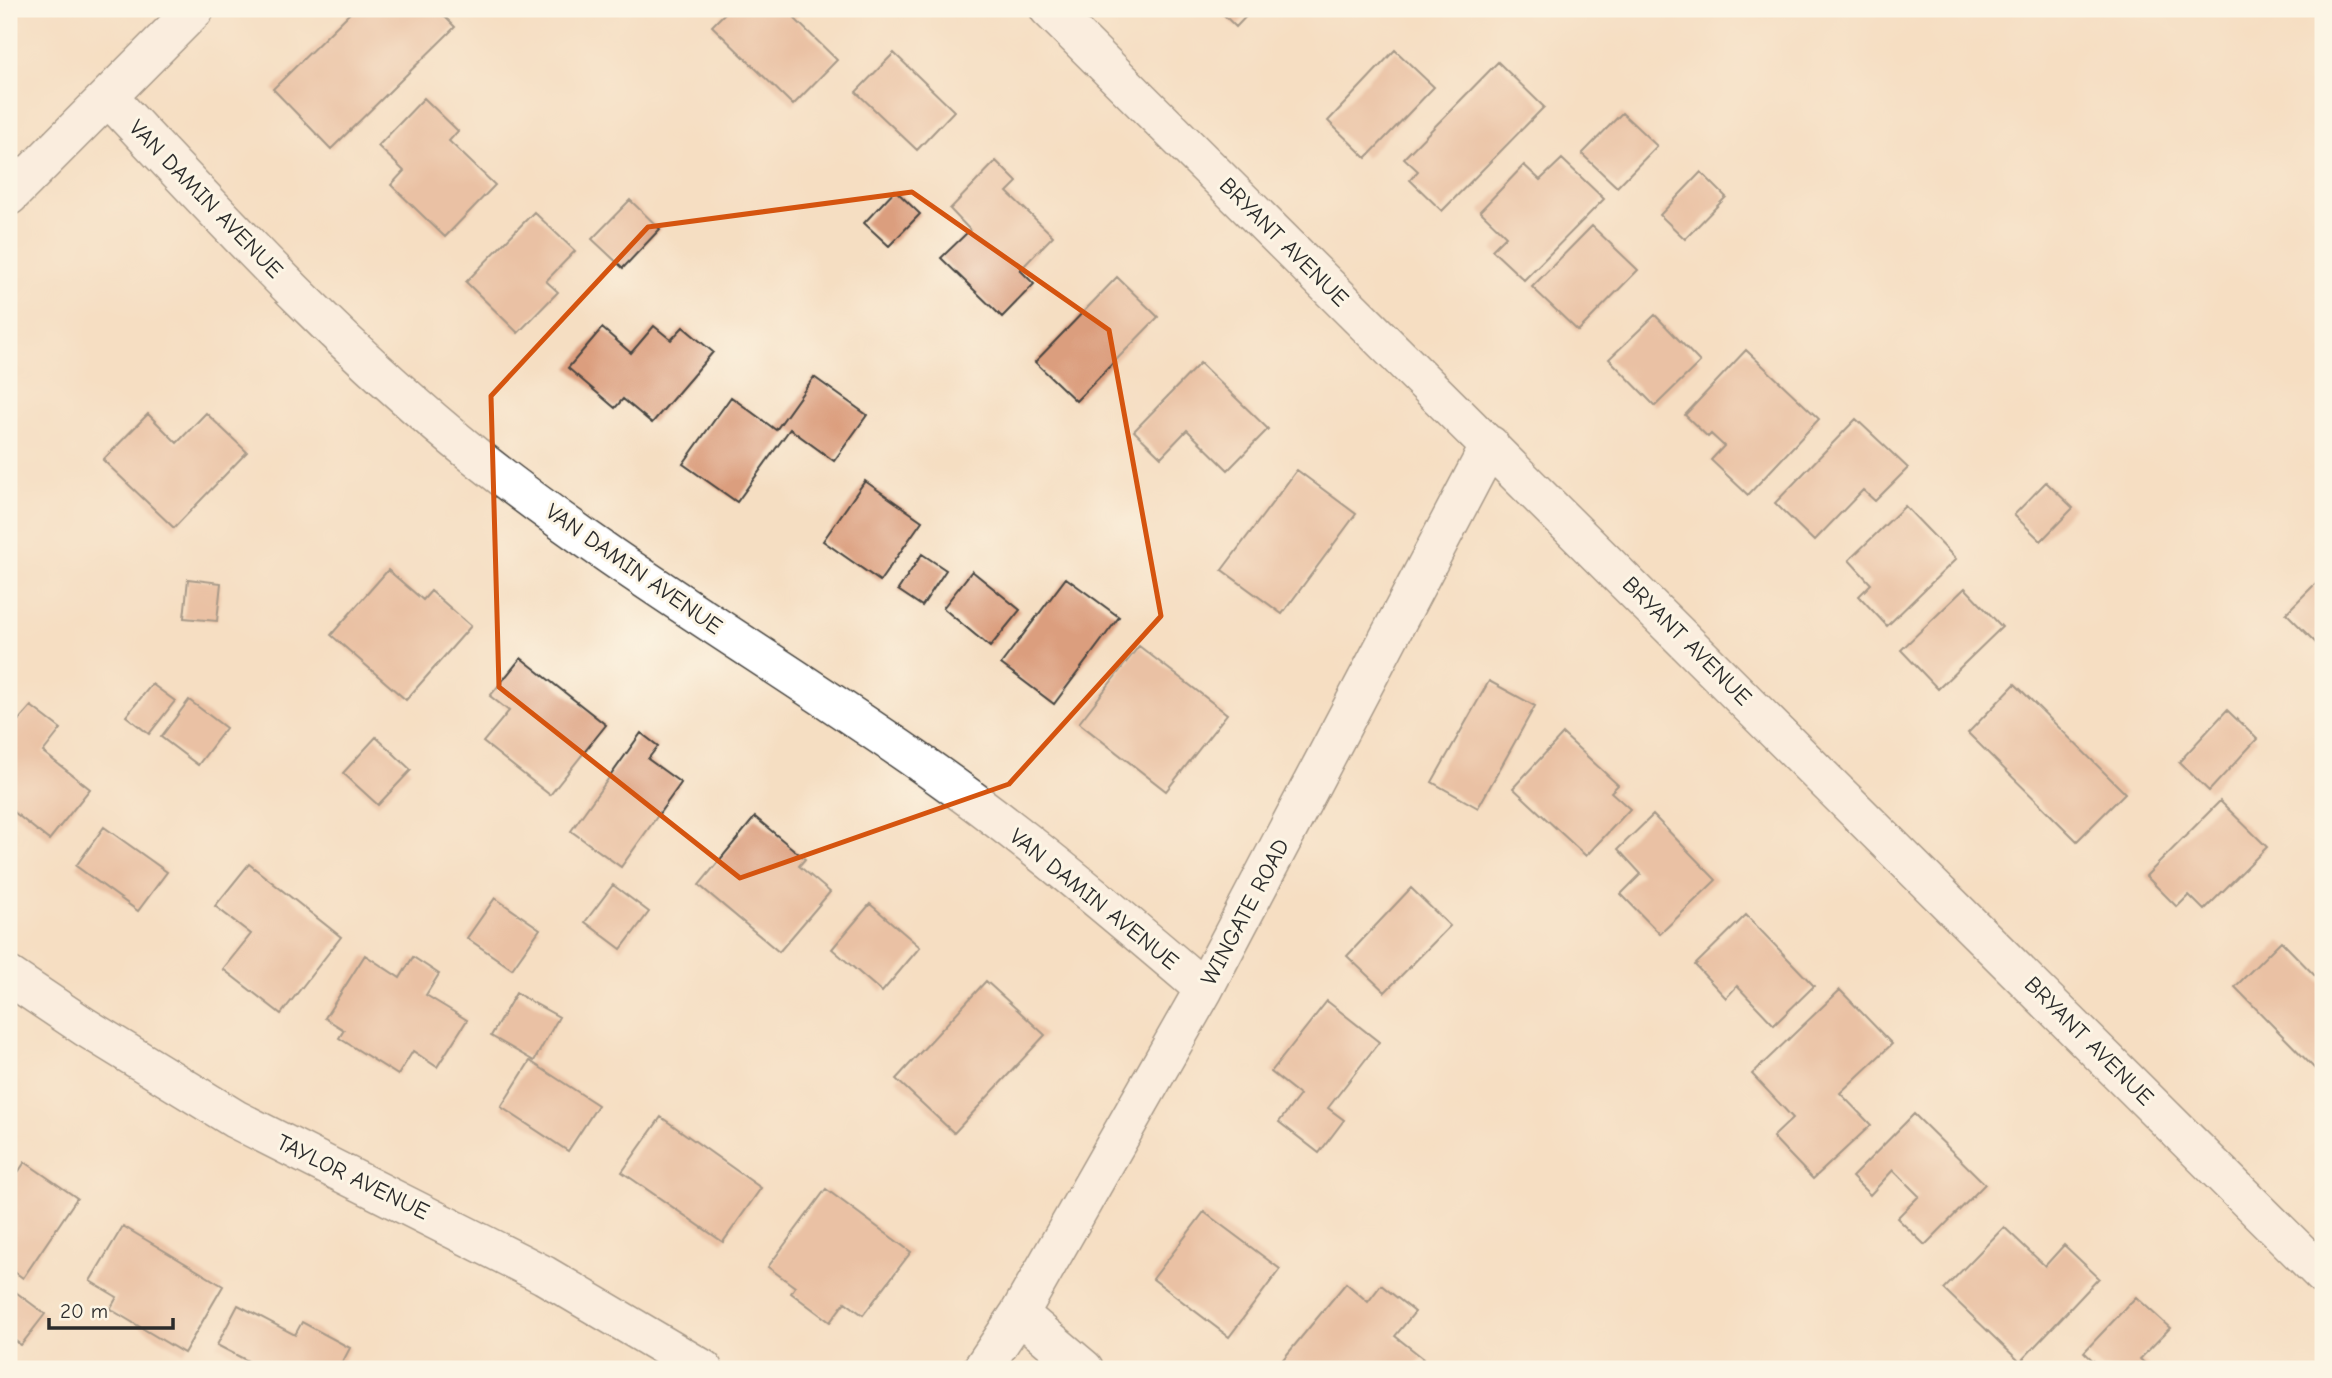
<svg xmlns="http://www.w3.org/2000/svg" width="2332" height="1378" viewBox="0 0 2332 1378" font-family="'Comic Neue',sans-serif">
  <rect width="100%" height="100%" fill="#fcf5e5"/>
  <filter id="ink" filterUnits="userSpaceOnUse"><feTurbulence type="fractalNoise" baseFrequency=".0143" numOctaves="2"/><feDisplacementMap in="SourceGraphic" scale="14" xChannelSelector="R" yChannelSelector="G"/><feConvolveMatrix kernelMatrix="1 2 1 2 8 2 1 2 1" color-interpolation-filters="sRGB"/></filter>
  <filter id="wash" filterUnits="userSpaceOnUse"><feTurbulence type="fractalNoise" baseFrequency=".00686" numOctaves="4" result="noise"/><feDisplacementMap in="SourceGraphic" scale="28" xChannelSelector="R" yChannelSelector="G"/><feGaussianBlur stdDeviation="1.57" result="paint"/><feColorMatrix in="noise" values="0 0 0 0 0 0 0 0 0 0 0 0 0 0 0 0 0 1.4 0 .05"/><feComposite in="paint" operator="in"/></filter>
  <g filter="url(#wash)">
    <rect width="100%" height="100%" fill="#f5dec2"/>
    <g id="blocks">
      <path fill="#db9e7e" d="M 354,9 L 419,9 L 423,12 L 426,9 L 437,9 L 455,27 L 331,149 L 273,89 Z
        M 729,9 L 804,9 L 795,19 L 837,60 L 793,105 L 712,26 Z
        M 1218,9 L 1253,9 L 1236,27 Z
        M 1395,50 L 1434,87 L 1366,158 L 1328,121 Z
        M 894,53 L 954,111 L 917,150 L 856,92 Z
        M 1498,62 L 1544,107 L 1442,211 L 1410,180 L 1418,171 L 1404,158 Z
        M 424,98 L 458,131 L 449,141 L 495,185 L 445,237 L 391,185 L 404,171 L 378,146 Z
        M 1622,113 L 1657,146 L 1617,187 L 1582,154 Z
        M 1562,159 L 1604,199 L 1524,280 L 1492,250 L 1506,236 L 1480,211 L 1524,165 L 1540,180 Z
        M 996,161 L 1017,182 L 1007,192 L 1053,236 L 1020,270 L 1034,284 L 1002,317 L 941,258 L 970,230 L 950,209 Z
        M 1701,172 L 1726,197 L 1685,239 L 1660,215 Z
        M 895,190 L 920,214 L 889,246 L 864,223 Z
        M 630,200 L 660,229 L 623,268 L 592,239 Z
        M 534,212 L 575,251 L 546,281 L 558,292 L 518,333 L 466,282 Z
        M 1592,226 L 1638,270 L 1578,331 L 1532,287 Z
        M 1117,277 L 1158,317 L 1076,401 L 1035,362 Z
        M 1655,315 L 1700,362 L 1655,406 L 1609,359 Z
        M 654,326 L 671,340 L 683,327 L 713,352 L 652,423 L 623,399 L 615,408 L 568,368 L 602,328 L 631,353 Z
        M 1746,350 L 1819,419 L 1748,495 L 1711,460 L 1724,446 L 1711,434 L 1708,437 L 1685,415 Z
        M 1200,363 L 1268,429 L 1228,470 L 1187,430 L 1161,457 L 1134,431 Z
        M 814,377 L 867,415 L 834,461 L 790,429 L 737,502 L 683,464 L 731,397 L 776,430 Z
        M 206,413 L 247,452 L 174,528 L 103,460 L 148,414 L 177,443 Z
        M 1856,419 L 1908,468 L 1875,501 L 1863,490 L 1814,541 L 1775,503 Z
        M 1297,470 L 1356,514 L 1282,614 L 1222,570 Z
        M 865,481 L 922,521 L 880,581 L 823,541 Z
        M 2046,482 L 2073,508 L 2041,541 L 2014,515 Z
        M 1905,506 L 1956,559 L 1887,626 L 1859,596 L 1871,584 L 1849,560 Z
        M 922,554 L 946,570 L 922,606 L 898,590 Z
        M 388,570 L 423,600 L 431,591 L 471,626 L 406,700 L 331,635 Z
        M 972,571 L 1020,610 L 990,647 L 943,608 Z
        M 1066,578 L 1119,617 L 1054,704 L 1001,664 Z
        M 188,579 L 221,583 L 217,621 L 184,618 Z
        M 2319,580 L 2323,585 L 2323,650 L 2286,613 Z
        M 1965,588 L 2002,627 L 1938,689 L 1901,650 Z
        M 1139,646 L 1227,714 L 1166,791 L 1079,723 Z
        M 521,658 L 606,725 L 550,795 L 483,742 L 509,711 L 490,696 Z
        M 1489,681 L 1535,706 L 1478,808 L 1432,782 Z
        M 152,684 L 175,701 L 149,734 L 126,716 Z
        M 2015,684 L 2125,793 L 2077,841 L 1968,733 Z
        M 189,700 L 226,728 L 198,765 L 161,737 Z
        M 31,706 L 61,729 L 43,752 L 90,789 L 49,840 L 9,808 L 9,716 L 17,722 Z
        M 2227,710 L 2257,739 L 2209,791 L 2179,762 Z
        M 641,733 L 658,746 L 648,759 L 681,783 L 621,867 L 571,831 Z
        M 1563,734 L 1618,785 L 1611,792 L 1630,809 L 1586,856 L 1513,788 Z
        M 376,737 L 411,770 L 378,805 L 343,773 Z
        M 2220,801 L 2267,847 L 2204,910 L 2189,895 L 2177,907 L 2146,876 Z
        M 1653,815 L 1716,880 L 1660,934 L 1621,894 L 1641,874 L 1618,849 Z
        M 755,817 L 805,859 L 799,866 L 830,892 L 779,952 L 699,885 Z
        M 104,827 L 167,872 L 138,911 L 76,866 Z
        M 249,864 L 341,937 L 281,1014 L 223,969 L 251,934 L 215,906 Z
        M 613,885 L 649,912 L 621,949 L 585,922 Z
        M 1411,888 L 1450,926 L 1385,992 L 1347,956 Z
        M 495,898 L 540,929 L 512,969 L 467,938 Z
        M 870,904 L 920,947 L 882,992 L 832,949 Z
        M 1746,915 L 1814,986 L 1774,1025 L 1737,986 L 1726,998 L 1695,965 Z
        M 2281,941 L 2323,984 L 2323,1069 L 2319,1073 L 2235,987 Z
        M 365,955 L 400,978 L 413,957 L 439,974 L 426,995 L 467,1020 L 437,1067 L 413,1051 L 398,1075 L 339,1038 L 344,1030 L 325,1018 Z
        M 986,981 L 1045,1035 L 954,1133 L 896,1079 Z
        M 1840,990 L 1892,1044 L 1840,1093 L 1871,1125 L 1813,1179 L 1773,1137 L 1793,1118 L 1752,1074 Z
        M 516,993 L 559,1017 L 534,1061 L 491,1036 Z
        M 1327,1001 L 1379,1042 L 1328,1108 L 1344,1120 L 1319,1153 L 1279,1122 L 1300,1095 L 1271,1072 Z
        M 530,1061 L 598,1105 L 568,1151 L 501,1107 Z
        M 1914,1114 L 1985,1184 L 1925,1245 L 1897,1218 L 1919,1196 L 1893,1170 L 1870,1195 L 1852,1177 Z
        M 661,1117 L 761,1188 L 723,1242 L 622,1172 Z
        M 25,1162 L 77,1198 L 23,1278 L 9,1268 L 9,1186 Z
        M 826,1189 L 911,1252 L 863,1315 L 845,1302 L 830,1322 L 791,1293 L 795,1287 L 768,1267 Z
        M 1204,1212 L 1280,1269 L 1229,1337 L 1153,1279 Z
        M 123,1226 L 223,1286 L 184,1353 L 110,1309 L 117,1297 L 90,1281 Z
        M 2004,1227 L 2045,1266 L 2064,1245 L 2099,1278 L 2020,1362 L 1944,1289 Z
        M 1346,1283 L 1368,1302 L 1381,1285 L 1415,1312 L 1395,1336 L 1423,1358 L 1413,1369 L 1275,1369 Z
        M 9,1287 L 45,1314 L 21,1345 L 9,1336 Z
        M 2136,1297 L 2170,1328 L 2140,1359 L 2151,1369 L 2102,1369 L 2084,1352 Z
        M 238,1305 L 295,1335 L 302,1322 L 350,1348 L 339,1369 L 263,1369 L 217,1345 Z"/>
    </g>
  </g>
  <g filter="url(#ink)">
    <use href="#blocks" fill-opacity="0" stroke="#494642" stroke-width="2"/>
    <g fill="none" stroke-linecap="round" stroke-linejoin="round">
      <g stroke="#494642" stroke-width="41">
        <path id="minor" d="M 1049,9 L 2323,1275
          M 108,97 C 225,221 341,348 474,455 C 619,571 781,664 932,771 C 1027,838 1116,914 1204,989
          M 9,196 L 195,9
          M 9,976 L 85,1027 L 235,1119 L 544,1275 L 703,1369
          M 1019,1314 L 1084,1369
          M 982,1369 L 1019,1314 L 1204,989 L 1490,445"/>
      </g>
      <use href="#minor" stroke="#fff" stroke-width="38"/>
    </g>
  </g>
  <path d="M0 0H2332V1378H0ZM 912,192 L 1109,330 L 1161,616 L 1009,784 L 740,878 L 499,687 L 491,396 L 648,227 Z" fill="#f5dec2" fill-opacity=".55" fill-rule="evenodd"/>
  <path fill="none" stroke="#d5540f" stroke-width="5" stroke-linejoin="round" d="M 912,192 L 1109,330 L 1161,616 L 1009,784 L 740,878 L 499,687 L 491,396 L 648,227 Z"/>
  <g text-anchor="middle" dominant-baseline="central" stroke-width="6" stroke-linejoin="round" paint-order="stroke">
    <g font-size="23" fill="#2b2b2b" stroke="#fcf5e5">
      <text transform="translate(206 199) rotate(46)">VAN DAMIN AVENUE</text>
      <text transform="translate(1284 242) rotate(45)">BRYANT AVENUE</text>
      <text transform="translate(634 569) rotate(35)">VAN DAMIN AVENUE</text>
      <text transform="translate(1687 641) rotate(45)">BRYANT AVENUE</text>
      <text transform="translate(1094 899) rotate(39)">VAN DAMIN AVENUE</text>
      <text transform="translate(1245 912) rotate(-62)">WINGATE ROAD</text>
      <text transform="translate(2089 1041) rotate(45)">BRYANT AVENUE</text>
      <text transform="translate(353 1177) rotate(26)">TAYLOR AVENUE</text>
    </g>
  </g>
  <rect width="2332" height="1378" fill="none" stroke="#fcf5e5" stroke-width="35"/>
  <path d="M49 1318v10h124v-10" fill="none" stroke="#2b2b2b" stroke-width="3.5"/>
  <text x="60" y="1318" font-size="21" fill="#2b2b2b" stroke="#fcf5e5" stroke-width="5" paint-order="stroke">20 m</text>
</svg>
